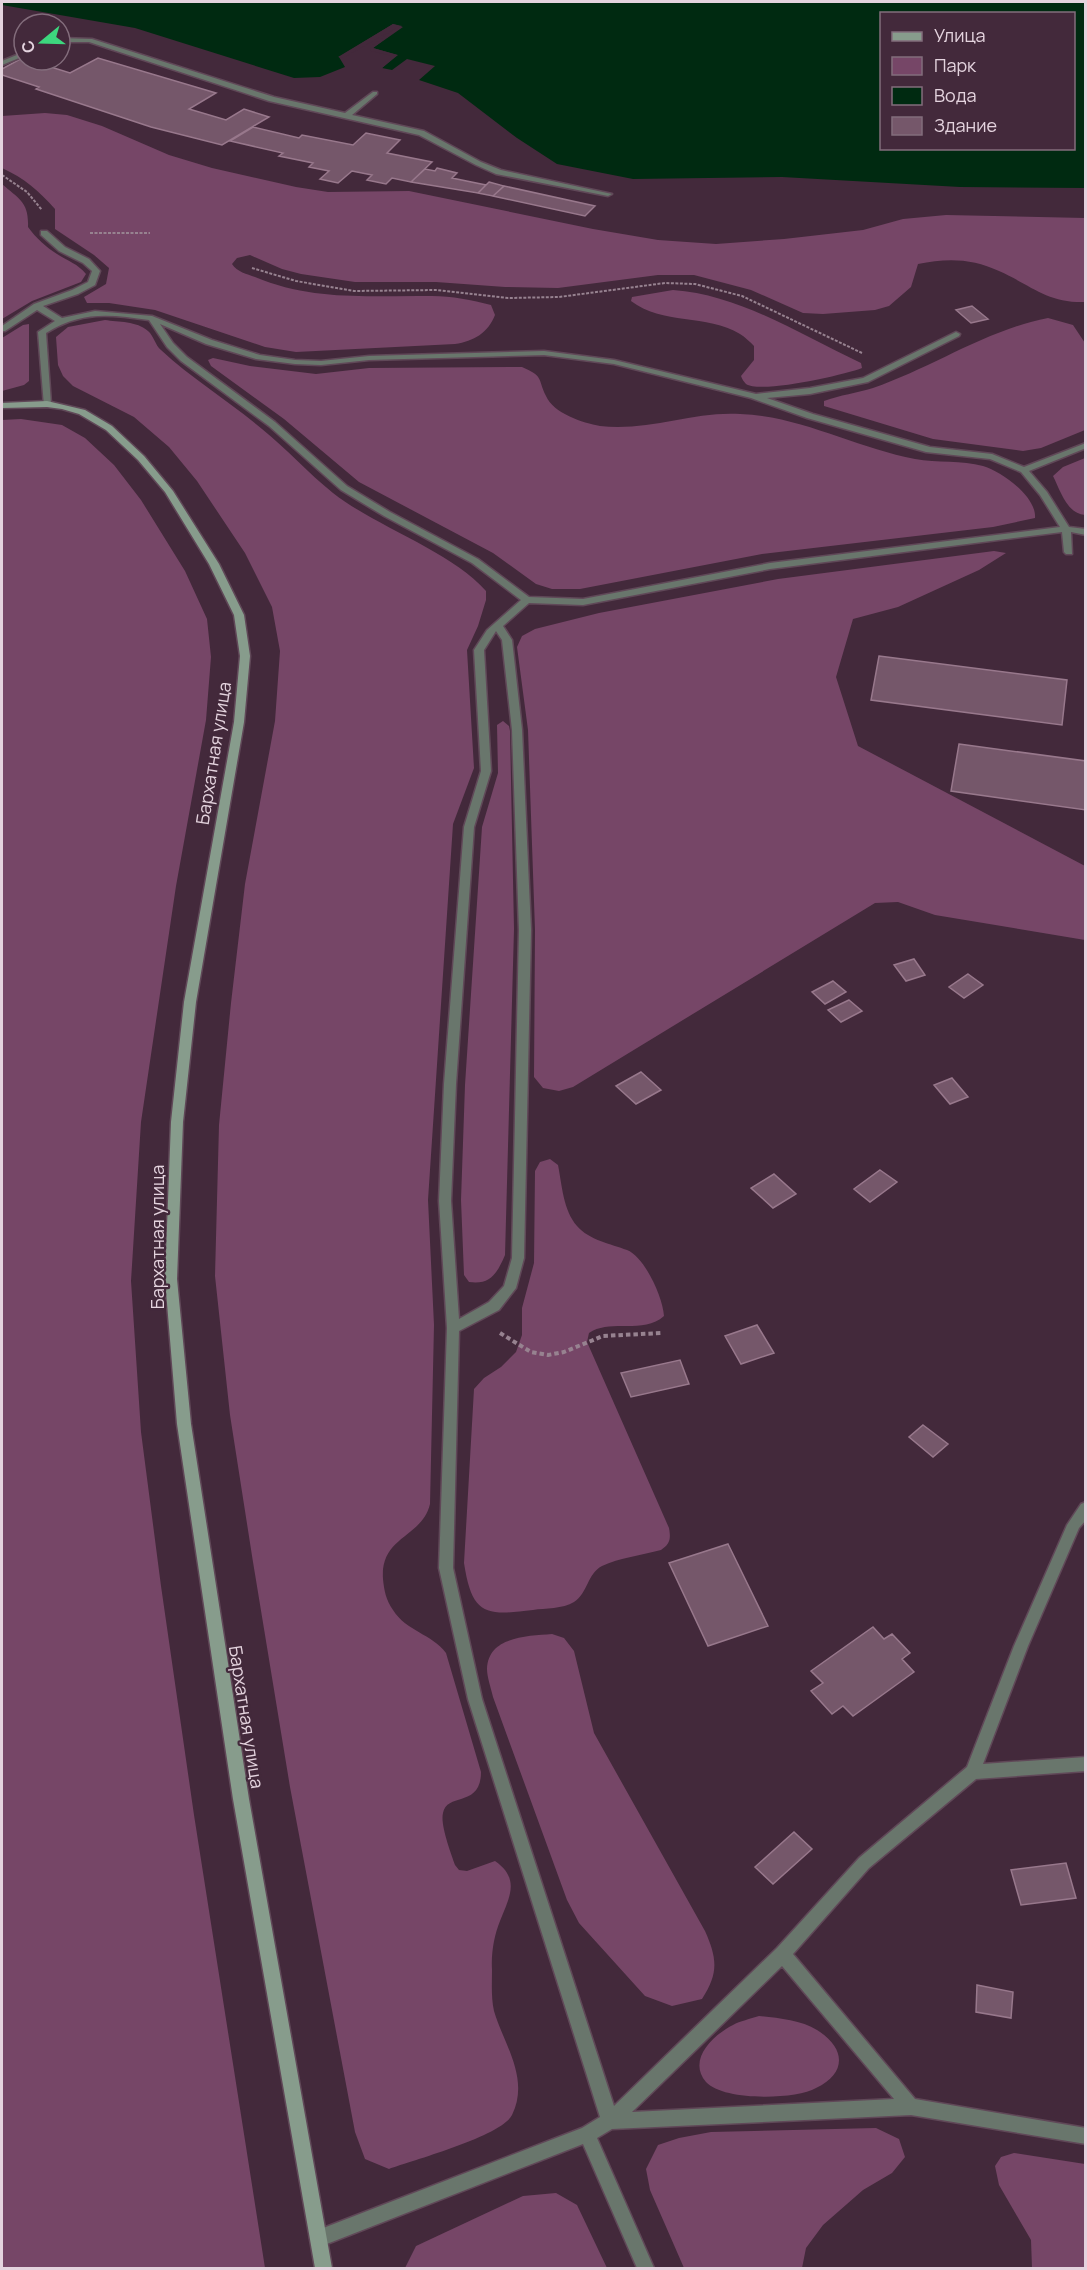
<svg xmlns="http://www.w3.org/2000/svg" width="1087" height="2270" viewBox="0 0 1087 2270" font-family="Manrope,sans-serif">
  <rect width="100%" height="100%" fill="#43293b"/>
  <path fill="#764667" d="M 45,113 L 67,115 L 102,126 L 169,155 L 212,168 L 296,187 L 328,192 L 409,191 L 593,229 L 658,240 L 716,244 L 784,239 L 863,230 L 903,219 L 946,215 L 1085,218 L 1085,302 C 1047,303 1031,285 999,271 C 972,258 946,258 918,264 L 911,287 L 889,306 L 875,310 L 823,314 L 803,313 L 751,290 L 694,275 L 658,275 L 558,288 L 505,287 L 436,282 L 355,282 L 301,274 L 282,269 L 250,255 L 237,258 L 232,264 C 237,272 247,274 255,277 C 315,302 370,295 432,296 C 452,296 472,300 491,305 L 495,315 C 488,333 474,341 455,344 L 296,352 L 265,347 L 155,310 L 109,303 L 87,303 L 84,297 L 106,284 L 109,268 L 94,255 L 55,229 L 55,209 C 39,191 24,178 2,168 L 2,116 Z
    M 2,184 C 19,199 29,202 28,227 C 36,238 46,247 57,254 C 68,261 78,264 86,274 L 81,282 L 32,301 L 2,319 Z
    M 673,290 C 741,295 801,335 861,363 L 862,368 C 844,375 761,394 746,384 C 744,382 742,379 741,376 L 754,360 L 754,346 C 750,342 745,337 740,334 C 707,314 662,325 631,301 L 632,297 Z
    M 1048,318 L 1073,325 L 1085,343 L 1085,430 L 1041,448 L 1023,451 L 933,439 L 824,406 L 824,401 C 840,395 857,393 873,388 C 932,368 986,330 1048,318 Z
    M 105,320 C 118,322 137,321 148,331 C 154,336 155,345 161,350 C 192,379 229,401 262,429 C 287,449 308,473 333,493 C 378,528 451,551 486,591 L 486,600 L 478,626 L 467,650 L 474,768 L 453,824 L 428,1200 L 434,1325 L 430,1504 C 422,1538 380,1536 383,1579 C 384,1590 386,1600 393,1610 C 406,1631 432,1634 446,1653 L 481,1772 C 481,1808 447,1792 443,1813 C 440,1825 451,1853 455,1865 L 459,1870 L 467,1871 L 495,1861 C 521,1879 509,1898 500,1921 C 494,1936 491,1953 492,1970 C 492,1983 491,1998 494,2011 C 504,2045 530,2078 512,2115 C 502,2136 414,2160 389,2169 L 365,2159 L 355,2132 L 290,1787 L 253,1562 L 230,1415 L 215,1276 L 219,1125 L 231,1003 L 245,884 L 275,721 L 280,651 L 272,607 L 245,553 L 197,481 L 169,447 L 134,417 L 73,386 L 63,376 L 58,365 L 56,337 L 68,327 Z
    M 29,324 L 29,381 L 24,385 L 2,391 L 2,338 L 23,325 Z
    M 213,358 L 250,366 L 316,374 L 369,368 L 522,367 C 544,377 537,377 546,396 C 553,413 583,423 600,426 C 647,432 693,411 740,414 C 800,416 857,448 915,459 C 937,463 962,460 983,466 C 1001,471 1037,497 1035,518 L 993,527 L 762,554 L 580,589 L 552,589 L 536,584 L 493,553 L 359,482 L 284,419 L 211,366 L 208,360 Z
    M 21,419 L 62,425 L 85,438 L 114,465 L 141,500 L 185,571 L 207,619 L 211,657 L 206,720 L 176,886 L 141,1122 L 131,1281 L 141,1432 L 161,1586 L 194,1815 L 265,2268 L 3,2268 L 2,420 Z
    M 1085,458 L 1085,515 C 1067,514 1060,490 1053,476 L 1063,467 Z
    M 994,551 L 1006,553 L 979,570 L 898,607 L 853,619 L 836,677 L 858,746 L 1085,866 L 1085,940 L 935,915 L 898,902 L 875,903 L 573,1087 L 559,1091 L 543,1088 L 534,1077 L 535,930 L 528,730 L 517,647 L 522,636 L 535,629 L 599,613 L 778,579 Z
    M 503,721 L 509,726 L 510,731 L 514,929 L 505,1255 C 497,1274 490,1285 469,1282 L 464,1275 L 461,1200 L 465,1085 L 482,827 L 498,773 L 497,725 Z
    M 550,1159 L 558,1165 C 562,1185 563,1210 577,1226 C 589,1240 611,1244 627,1250 C 645,1257 663,1298 664,1316 C 643,1335 611,1318 589,1333 L 587,1342 L 669,1528 C 671,1539 670,1544 661,1550 C 642,1555 619,1558 602,1566 C 587,1574 588,1593 574,1602 C 563,1609 545,1608 533,1610 C 485,1616 472,1615 464,1563 L 474,1389 L 484,1378 L 501,1367 L 516,1352 L 522,1335 L 522,1308 L 534,1263 L 535,1171 L 540,1162 Z
    M 552,1634 L 564,1638 L 574,1651 L 594,1733 L 705,1931 C 717,1958 719,1973 702,1999 L 672,2006 L 645,1996 L 579,1923 L 567,1900 L 493,1697 C 491,1688 487,1677 487,1669 C 488,1636 528,1636 552,1634 Z
    M 759,2016 C 777,2018 801,2020 817,2030 C 846,2048 847,2073 816,2088 C 795,2100 723,2101 706,2082 C 687,2060 713,2035 733,2025 C 740,2021 750,2019 759,2016 Z
    M 876,2128 L 899,2139 L 905,2157 L 892,2173 L 863,2190 L 823,2225 L 806,2248 L 802,2268 L 684,2268 L 650,2190 L 646,2169 L 658,2145 L 679,2138 L 711,2132 Z
    M 1014,2153 L 1085,2164 L 1085,2268 L 1032,2268 L 1031,2240 L 999,2185 L 995,2166 L 1001,2157 Z
    M 556,2193 L 577,2205 L 607,2268 L 405,2268 L 416,2246 L 523,2196 Z"/>
  <path fill="#002a11" fill-rule="evenodd" d="M 2,2 L 1085,2 L 1085,188 L 960,187 L 782,177 L 633,179 L 557,164 L 517,138 L 458,93 L 419,80 L 435,66 L 407,59 L 392,70 L 382,68 L 397,55 L 373,48 L 402,26 L 393,24 L 339,57 L 345,67 L 320,77 L 294,78 L 135,28 L 2,5 ZM 882,14 L 1074,14 L 1074,148 L 882,148 Z"/>
  <path fill="#43293b" d="M 393,24 L 403,27 L 373,48 L 398,55 L 382,68 L 380,67 L 392,56 L 371,51 L 370,47 L 396,28 L 343,58 L 338,57 Z"/>
  <path fill="#75576a" stroke="#98788c" stroke-width="1.5" d="M 22,58 L 70,73 L 98,58 L 216,93 L 189,109 L 226,120 L 244,109 L 269,117 L 222,145 L 151,127 L 36,89 L 39,87 L 2,75 L 2,69 Z
    M 253,127 L 299,138 L 302,135 L 353,145 L 366,133 L 400,140 L 387,153 L 432,162 L 411,182 L 392,178 L 386,184 L 367,180 L 372,175 L 352,171 L 338,183 L 320,179 L 329,171 L 309,167 L 313,163 L 279,156 L 283,153 L 230,141 Z
    M 437,168 L 457,173 L 452,178 L 486,185 L 478,193 L 411,182 L 425,169 L 435,171 Z
    M 489,182 L 504,186 L 493,196 L 478,193 Z
    M 504,186 L 595,206 L 585,216 L 493,196 Z
    M 972,306 L 988,319 L 971,323 L 956,310 Z
    M 879,656 L 1067,680 L 1062,725 L 871,700 Z
    M 959,744 L 1086,761 L 1086,810 L 951,791 Z
    M 914,959 L 925,975 L 906,981 L 894,965 Z
    M 968,974 L 983,985 L 964,998 L 949,987 Z
    M 833,981 L 846,992 L 825,1004 L 812,992 Z
    M 849,1000 L 862,1011 L 841,1022 L 828,1010 Z
    M 641,1072 L 661,1090 L 636,1104 L 616,1086 Z
    M 952,1078 L 968,1097 L 950,1104 L 934,1085 Z
    M 880,1170 L 897,1182 L 870,1202 L 854,1189 Z
    M 774,1174 L 796,1194 L 773,1208 L 751,1188 Z
    M 757,1325 L 774,1353 L 741,1364 L 725,1336 Z
    M 680,1360 L 689,1384 L 631,1397 L 621,1373 Z
    M 923,1425 L 948,1444 L 933,1457 L 909,1437 Z
    M 728,1544 L 768,1626 L 708,1646 L 669,1563 Z
    M 873,1627 L 884,1639 L 892,1634 L 910,1653 L 902,1659 L 914,1672 L 853,1716 L 843,1706 L 832,1714 L 811,1691 L 823,1683 L 811,1671 Z
    M 794,1832 L 812,1849 L 773,1884 L 755,1867 Z
    M 1066,1863 L 1076,1898 L 1021,1905 L 1011,1870 Z
    M 977,1985 L 1013,1992 L 1011,2018 L 976,2012 Z"/>
  <g fill="none" stroke-linecap="round" stroke-linejoin="round">
    <g stroke="#604858" stroke-width="3">
      <path id="service" d="M 60,38 L 92,39 L 274,97 L 345,113 L 373,92 L 377,92 L 377,94 L 352,115 L 424,131 L 481,162 L 501,170 L 612,194 L 608,196 L 496,174 L 476,165 L 419,135 L 269,101 L 89,42 L 60,42 Z
        M 24,52 L 24,56 L 2,65 L 2,61 Z
        M 41,231 L 47,231 L 65,247 L 89,259 L 100,271 L 95,285 L 78,294 L 43,306 L 62,318 L 95,311 L 152,316 L 212,340 L 260,355 L 295,360 L 321,361 L 369,356 L 544,351 L 614,360 L 756,394 L 810,388 L 863,378 L 956,332 L 960,334 L 959,336 L 868,382 L 810,394 L 767,398 L 813,414 L 930,447 L 992,454 L 1024,467 L 1086,443 L 1086,448 L 1029,471 L 1047,492 L 1069,527 L 1086,529 L 1086,535 L 1071,532 L 1072,554 L 1066,554 L 1064,552 L 1062,532 L 770,569 L 583,605 L 529,603 L 503,626 L 512,640 L 522,730 L 531,930 L 524,1258 L 516,1288 L 499,1310 L 459,1331 L 453,1568 L 482,1699 L 614,2106 L 777,1948 L 859,1858 L 967,1767 L 1014,1646 L 1067,1525 L 1081,1504 L 1086,1502 L 1086,1520 L 1079,1528 L 1028,1646 L 983,1764 L 1086,1757 L 1086,1771 L 976,1779 L 869,1868 L 793,1954 L 915,2099 L 1086,2128 L 1086,2144 L 911,2115 L 612,2129 L 597,2138 L 654,2268 L 637,2268 L 583,2144 L 319,2247 L 313,2244 L 310,2238 L 313,2232 L 582,2128 L 600,2117 L 468,1699 L 439,1568 L 447,1328 L 439,1201 L 444,1084 L 464,827 L 481,771 L 474,650 L 487,630 L 521,600 L 472,563 L 384,516 L 341,490 L 269,426 L 181,361 L 167,347 L 149,320 C 110,314 81,311 46,333 L 51,404 L 44,406 L 38,332 L 55,321 L 37,310 L 5,331 L 2,331 L 2,326 L 34,304 L 72,290 L 88,282 L 92,271 L 83,263 L 59,251 L 41,235 ZM 160,324 L 206,344 L 256,359 L 295,364 L 321,365 L 369,360 L 544,355 L 614,364 L 751,398 L 807,418 L 926,452 L 990,459 L 1021,472 L 1040,495 L 1060,527 L 770,563 L 583,599 L 529,597 L 478,559 L 390,512 L 347,486 L 275,422 L 187,357 L 173,343 ZM 496,631 L 502,640 L 512,730 L 519,930 L 512,1258 L 504,1286 L 489,1302 L 459,1319 L 451,1201 L 456,1084 L 474,827 L 491,771 L 484,650 ZM 782,1966 L 894,2099 L 632,2112 Z"/>
    </g>
    <g stroke="#604858" stroke-width="3">
      <path id="secondary" d="M 47,401 L 85,410 L 112,426 L 144,456 L 173,491 L 219,564 L 244,615 L 250,656 L 244,722 L 196,1002 L 183,1122 L 177,1279 L 191,1424 L 249,1799 L 332,2268 L 315,2268 L 233,1799 L 177,1424 L 165,1279 L 171,1122 L 184,1002 L 234,722 L 240,656 L 234,615 L 209,564 L 165,492 L 138,460 L 106,430 L 79,414 L 62,409 L 47,407 L 2,408 L 2,403 Z"/>
    </g>
    <path stroke="#978290" stroke-width="2" stroke-dasharray="3 1.5" stroke-linecap="butt" d="M 2,175 L 27,192 L 42,210
      M 90,233 L 150,233
      M 252,268 L 296,281 L 354,291 L 437,290 L 508,298 L 559,297 L 665,283 L 695,284 L 742,296 L 862,353"/>
    <path stroke="#978290" stroke-width="4" stroke-dasharray="4.5 3" stroke-linecap="butt" d="M 500,1333 L 531,1352 L 548,1355 L 564,1352 L 603,1336 L 661,1333"/>
    <use href="#service" fill="#69766c" fill-rule="evenodd"/>
    <use href="#secondary" fill="#879c8c" fill-rule="evenodd"/>
  </g>
  <g text-anchor="middle" dominant-baseline="central" stroke-width="4.5" stroke-linejoin="round" paint-order="stroke">
    <g font-size="18" fill="#e4d3de" stroke="#43293b">
      <text transform="translate(213 753) rotate(-81)">Бархатная улица</text>
      <text transform="translate(157 1237) rotate(-90)">Бархатная улица</text>
      <text transform="translate(247 1717) rotate(81)">Бархатная улица</text>
    </g>
  </g>
  <rect width="1087" height="2270" fill="none" stroke="#e4d3de" stroke-width="6"/>
  <rect x="880" y="12" width="195" height="138" fill="#43293b" stroke="#836d7c" stroke-width="1.5"/>
  <rect x="892" y="32" width="30" height="9" fill="#879c8c" stroke="#836d7c" stroke-width="1.5"/>
  <text x="934" y="42" font-size="18" fill="#e4d3de">Улица</text>
  <rect x="892" y="57" width="30" height="18" fill="#764667" stroke="#836d7c" stroke-width="1.5"/>
  <text x="934" y="72" font-size="18" fill="#e4d3de">Парк</text>
  <rect x="892" y="87" width="30" height="18" fill="#002a11" stroke="#836d7c" stroke-width="1.5"/>
  <text x="934" y="102" font-size="18" fill="#e4d3de">Вода</text>
  <rect x="892" y="117" width="30" height="18" fill="#75576a" stroke="#836d7c" stroke-width="1.5"/>
  <text x="934" y="132" font-size="18" fill="#e4d3de">Здание</text>
  <g transform="translate(42 42) rotate(251)"><circle r="28" fill="#43293b" stroke="#836d7c" stroke-width="1.5"/>
  <path d="M0-4.5L10 22L0 15L-10 22Z" fill="#3dd77e"/>
  <text y="-9" font-size="16" font-weight="bold" text-anchor="middle" fill="#e4d3de">С</text>
  </g>
</svg>
